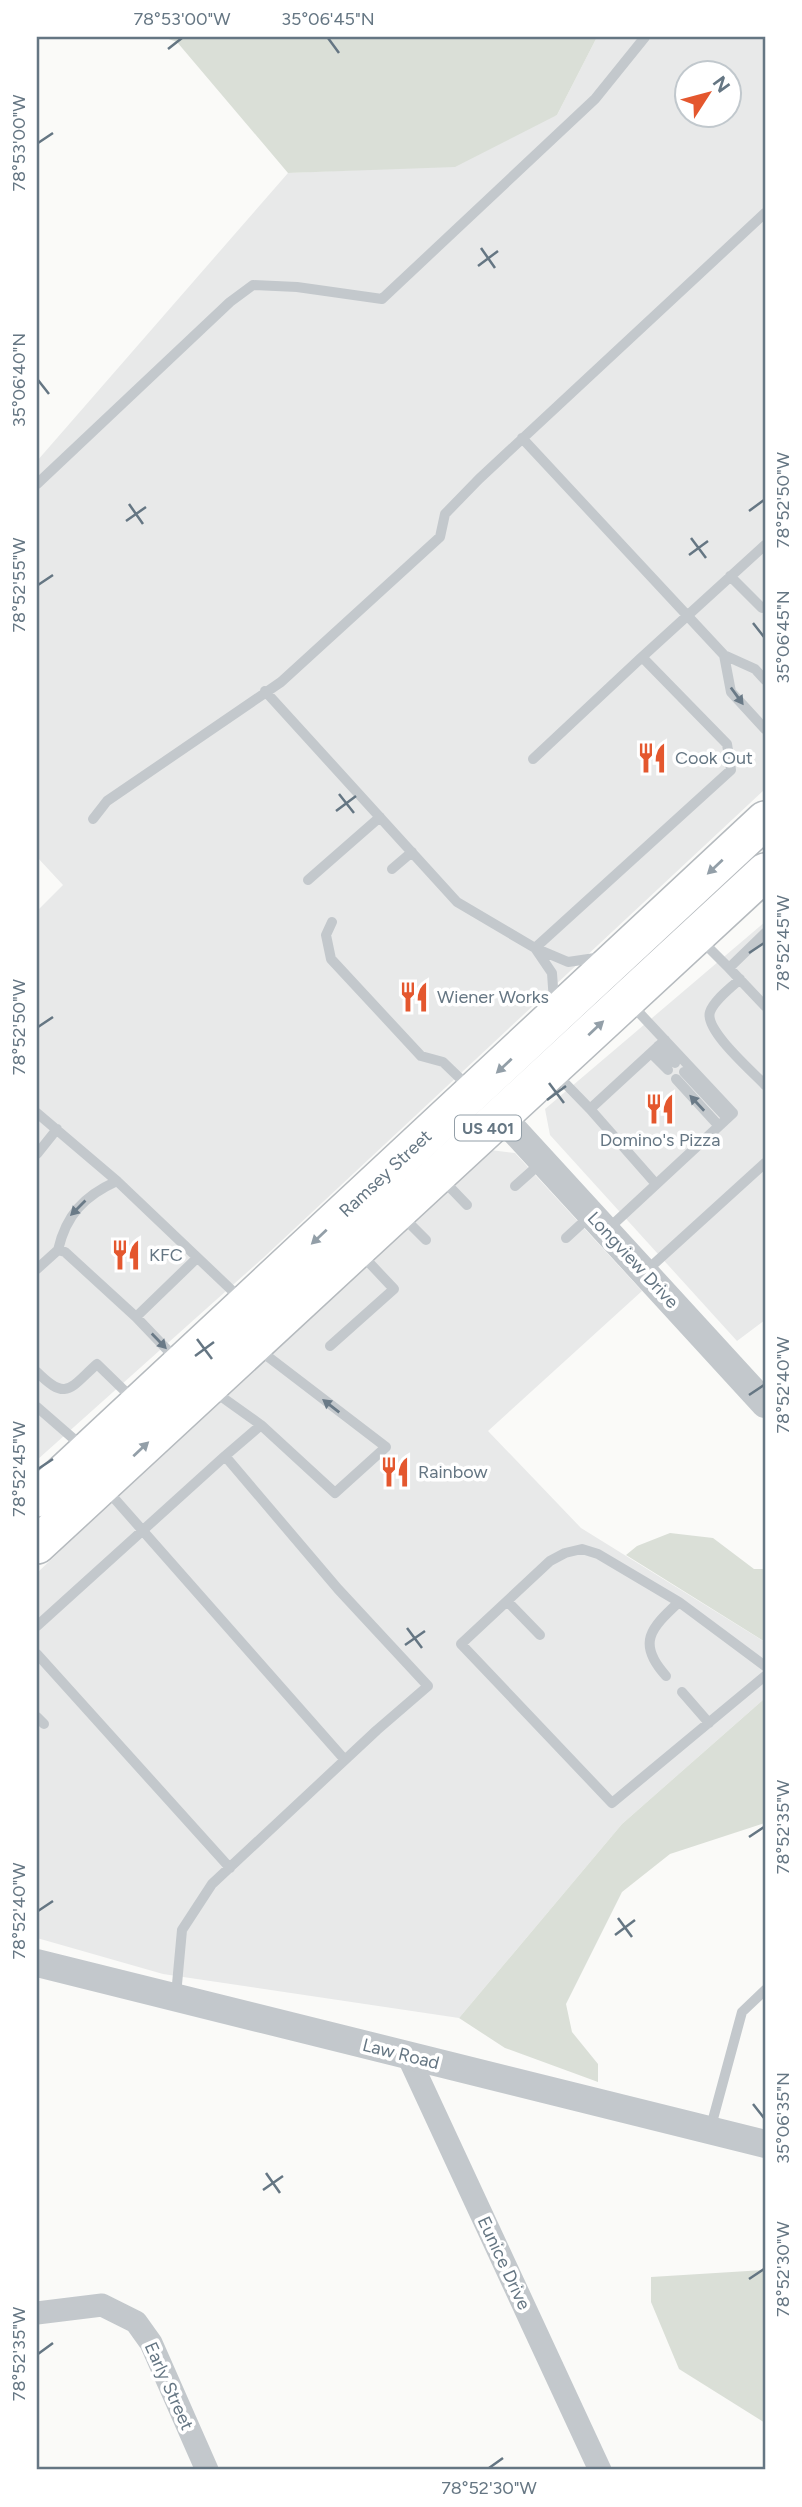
<svg xmlns="http://www.w3.org/2000/svg" width="802" height="2507" viewBox="0 0 802 2507" font-family="Figtree,sans-serif">
  <rect width="100%" height="100%" fill="#fafaf8"/>
  <path fill="#e8e9e9" fill-rule="evenodd" d="M 597,37 L 765,37 L 765,789 L 263,1258 L 37,1460 L 37,911 L 63,885 L 37,857 L 37,461 L 288,173 L 357,170 L 557,115 ZM 686,74 L 728,74 L 728,116 L 686,116 Z
    M 765,922 L 765,1320 L 737,1341 L 550,1135 L 545,1109 Z
    M 483,1149 L 515,1153 L 642,1291 L 488,1431 L 581,1528 L 765,1642 L 765,1698 L 622,1824 L 459,2018 L 163,1974 L 37,1938 L 37,1573 Z"/>
  <path fill="#dadfd7" d="M 163,37 L 597,37 L 557,115 L 455,167 L 288,173 L 177,42 Z
    M 670,1533 L 713,1538 L 754,1569 L 765,1569 L 765,1642 L 626,1555 L 637,1546 Z
    M 765,1698 L 765,1823 L 670,1854 L 622,1892 L 566,2004 L 572,2032 L 598,2064 L 598,2082 L 505,2048 L 459,2018 L 622,1824 Z
    M 765,2270 L 765,2423 L 679,2369 L 651,2302 L 651,2277 Z"/>
  <g fill="none" stroke-linecap="round" stroke-linejoin="round">
    <g stroke="#b5babe" stroke-width="40">
      <g id="primary">
        <path id="s1" d="M 37,1498 L 765,820"/>
        <path d="M 37,1545 L 765,872"/>
      </g>
    </g>
    <path stroke="#c3c8cc" stroke-width="10" d="M 522,438 L 724,655 L 755,669 L 765,680
      M 37,484 L 230,302 L 253,285 L 297,287 L 382,299 L 595,99 L 645,37
      M 730,576 L 762,608
      M 724,655 L 731,692 L 765,729
      M 265,691 L 457,902 L 535,948 L 568,962 L 602,957
      M 533,759 L 642,657
      M 93,819 L 107,801 L 281,682 L 440,537 L 445,514 L 479,479 L 765,213
      M 392,869 L 412,852
      M 308,880 L 380,817
      M 332,922 L 326,935 L 331,959 L 421,1056 L 443,1062 L 470,1088
      M 765,933 L 729,968 L 765,1006
      M 701,940 L 729,968
      M 535,948 L 731,770 L 727,744 L 642,657 L 765,545
      M 535,948 L 552,973 L 554,1002
      M 740,979 C 731,988 714,1000 710,1012 C 704,1030 753,1072 765,1085
      M 658,1046 L 675,1063
      M 651,1053 L 668,1070
      M 684,1072 L 727,1118
      M 556,1074 L 590,1109
      M 676,1079 L 719,1126
      M 37,1113 L 117,1181 L 242,1300
      M 37,1154 L 57,1129
      M 442,1179 L 467,1205
      M 656,1184 L 590,1109 L 665,1040
      M 515,1186 L 542,1162
      M 401,1215 L 426,1240
      M 608,1229 L 733,1113 L 631,1004
      M 566,1238 L 590,1216
      M 58,1250 C 66,1215 84,1196 117,1181
      M 37,1269 L 58,1250 L 65,1252 L 136,1317 L 177,1360
      M 645,1272 L 765,1163
      M 136,1317 L 197,1258
      M 330,1346 L 394,1289 L 361,1254
      M 37,1372 C 67,1402 70,1388 97,1364 L 133,1399
      M 212,1390 L 261,1425 L 335,1493 L 386,1447 L 258,1349
      M 37,1407 L 83,1447
      M 225,1456 L 261,1425
      M 106,1489 L 345,1760
      M 507,1601 L 540,1635
      M 37,1626 L 225,1456 L 338,1589 L 428,1686 L 377,1730 L 212,1884 L 182,1930 L 176,1995
      M 37,1654 L 230,1868
      M 765,1666 L 679,1602 L 598,1554 L 582,1549 L 565,1553 L 550,1561 L 461,1644 L 612,1803 L 765,1676
      M 666,1676 C 636,1643 651,1628 679,1602
      M 682,1692 L 709,1723
      M 37,1717 L 44,1724
      M 710,2130 L 742,2012 L 765,1990"/>
    <path stroke="#c3c8cc" stroke-width="23" d="M 408,2056 L 600,2470
      M 37,2313 L 102,2305 L 136,2322 L 151,2343 L 207,2470"/>
    <path stroke="#c3c8cc" stroke-width="28" d="M 501,1116 L 765,1404
      M 37,1963 L 765,2144"/>
    <use href="#primary" stroke="#fff" stroke-width="37"/>
  </g>
  <defs><path id="oneway-solid" d="M-6-.8H1V-3.2L6.5 0L1 3.2V.8H-6Z" transform="scale(1.75)"/></defs>
  <g fill="#6a7a87">
    <use href="#oneway-solid" transform="translate(737 696) rotate(54)"/>
    <use href="#oneway-solid" transform="translate(697 1103) rotate(-133)"/>
    <use href="#oneway-solid" transform="translate(78 1208) rotate(135)"/>
    <use href="#oneway-solid" transform="translate(159 1341) rotate(46)"/>
    <use href="#oneway-solid" transform="translate(331 1406) rotate(-142)"/>
  </g>
  <g fill="#939fa8">
    <use href="#oneway-solid" transform="translate(715 867) rotate(137)"/>
    <use href="#oneway-solid" transform="translate(596 1028) rotate(-43)"/>
    <use href="#oneway-solid" transform="translate(504 1066) rotate(137)"/>
    <use href="#oneway-solid" transform="translate(319 1237) rotate(137)"/>
    <use href="#oneway-solid" transform="translate(141 1449) rotate(-43)"/>
  </g>
  <path fill="none" stroke="#657683" stroke-width="2.5" d="M 328,38 L 339,53M 168,49 L 182,38M 38,143 L 53,133M 481,248 L 495,268M 478,266 L 498,251M 38,380 L 49,394M 129,504 L 143,524M 749,511 L 764,500M 126,521 L 146,507M 691,538 L 706,558M 689,555 L 708,541M 38,585 L 53,575M 753,623 L 764,637M 339,794 L 354,813M 336,811 L 356,796M 749,953 L 764,943M 38,1027 L 53,1017M 549,1083 L 564,1103M 547,1100 L 566,1086M 197,1339 L 212,1359M 195,1356 L 214,1342M 749,1395 L 764,1385M 38,1469 L 53,1459M 407,1628 L 422,1648M 405,1645 L 425,1631M 749,1837 L 764,1827M 38,1911 L 53,1901M 618,1918 L 632,1937M 615,1935 L 635,1920M 753,2104 L 764,2118M 266,2173 L 280,2193M 263,2190 L 283,2176M 749,2279 L 764,2269M 38,2354 L 53,2343M 489,2468 L 503,2458"/>
  <defs>
    <g id="restaurant-bare" transform="scale(2.415)"><path d="M-5-6h1v4h1v-4h1v4h1v-4h1v5L-1.5 .5V6h-2V.5L-5-1ZM5-6V6H3V1.5H1.5Q1.5-4 5-6Z" fill="#e4572e" stroke="#fff" stroke-width="2.5" paint-order="stroke"/></g>
  </defs>
  <g fill-rule="evenodd">
    <use href="#restaurant-bare" x="652" y="758"/>
    <use href="#restaurant-bare" x="414" y="997"/>
    <use href="#restaurant-bare" x="660" y="1109"/>
    <use href="#restaurant-bare" x="126" y="1255"/>
    <use href="#restaurant-bare" x="395" y="1472"/>
  </g>
  <g text-anchor="middle" dominant-baseline="central" stroke-width="7" stroke-linejoin="round" paint-order="stroke">
    <rect fill="#fff" stroke="#939fa8" stroke-width="2" x="455" y="1115.5" width="66" height="25" rx="5"/>
    <g font-size="16" font-weight="bold" fill="#657683">
      <text x="488" y="1128">US 401</text>
    </g>
    <g font-size="18" fill="#657683" stroke="#fff" text-anchor="start">
      <text x="675" y="758">Cook Out</text>
      <text x="437" y="997">Wiener Works</text>
      <text x="660" y="1140" text-anchor="middle">Domino's Pizza</text>
      <text x="149" y="1255">KFC</text>
      <text x="418" y="1472">Rainbow</text>
    </g>
    <g font-size="18" fill="#657683" stroke="#fff">
      <text stroke="none"><textPath href="#s1" startOffset="476">Ramsey Street</textPath></text>
      <text transform="translate(633 1260) rotate(47)">Longview Drive</text>
      <text transform="translate(401 2054) rotate(14)">Law Road</text>
      <text transform="translate(504 2263) rotate(65)">Eunice Drive</text>
      <text transform="translate(169 2386) rotate(66)">Early Street</text>
    </g>
  </g>
  <rect width="802" height="2507" fill="none" stroke="#ffffff" stroke-width="77"/>
  <g transform="translate(708 94) rotate(54)"><circle r="33" fill="#ffffff" stroke="#c1c8cd" stroke-width="2"/>
  <path d="M0-5L12 26L0 18L-12 26Z" fill="#e4572e"/>
  <text y="-10" font-size="19" font-weight="bold" text-anchor="middle" fill="#657683">N</text>
  </g>
  <rect x="38" y="38" width="726" height="2430" fill="none" stroke="#657683" stroke-width="2.5"/>
  <g font-size="18" text-anchor="middle" fill="#657683">
    <text x="182" y="25">78°53'00"W</text>
    <text x="328" y="25">35°06'45"N</text>
    <text transform="translate(19 143) rotate(-90)" y="6">78°53'00"W</text>
    <text transform="translate(19 380) rotate(-90)" y="6">35°06'40"N</text>
    <text transform="translate(783 500) rotate(-90)" y="6">78°52'50"W</text>
    <text transform="translate(19 585) rotate(-90)" y="6">78°52'55"W</text>
    <text transform="translate(783 637) rotate(-90)" y="6">35°06'45"N</text>
    <text transform="translate(783 943) rotate(-90)" y="6">78°52'45"W</text>
    <text transform="translate(19 1027) rotate(-90)" y="6">78°52'50"W</text>
    <text transform="translate(783 1385) rotate(-90)" y="6">78°52'40"W</text>
    <text transform="translate(19 1469) rotate(-90)" y="6">78°52'45"W</text>
    <text transform="translate(783 1827) rotate(-90)" y="6">78°52'35"W</text>
    <text transform="translate(19 1911) rotate(-90)" y="6">78°52'40"W</text>
    <text transform="translate(783 2118) rotate(-90)" y="6">35°06'35"N</text>
    <text transform="translate(783 2269) rotate(-90)" y="6">78°52'30"W</text>
    <text transform="translate(19 2354) rotate(-90)" y="6">78°52'35"W</text>
    <text x="489" y="2494">78°52'30"W</text>
  </g>
</svg>
